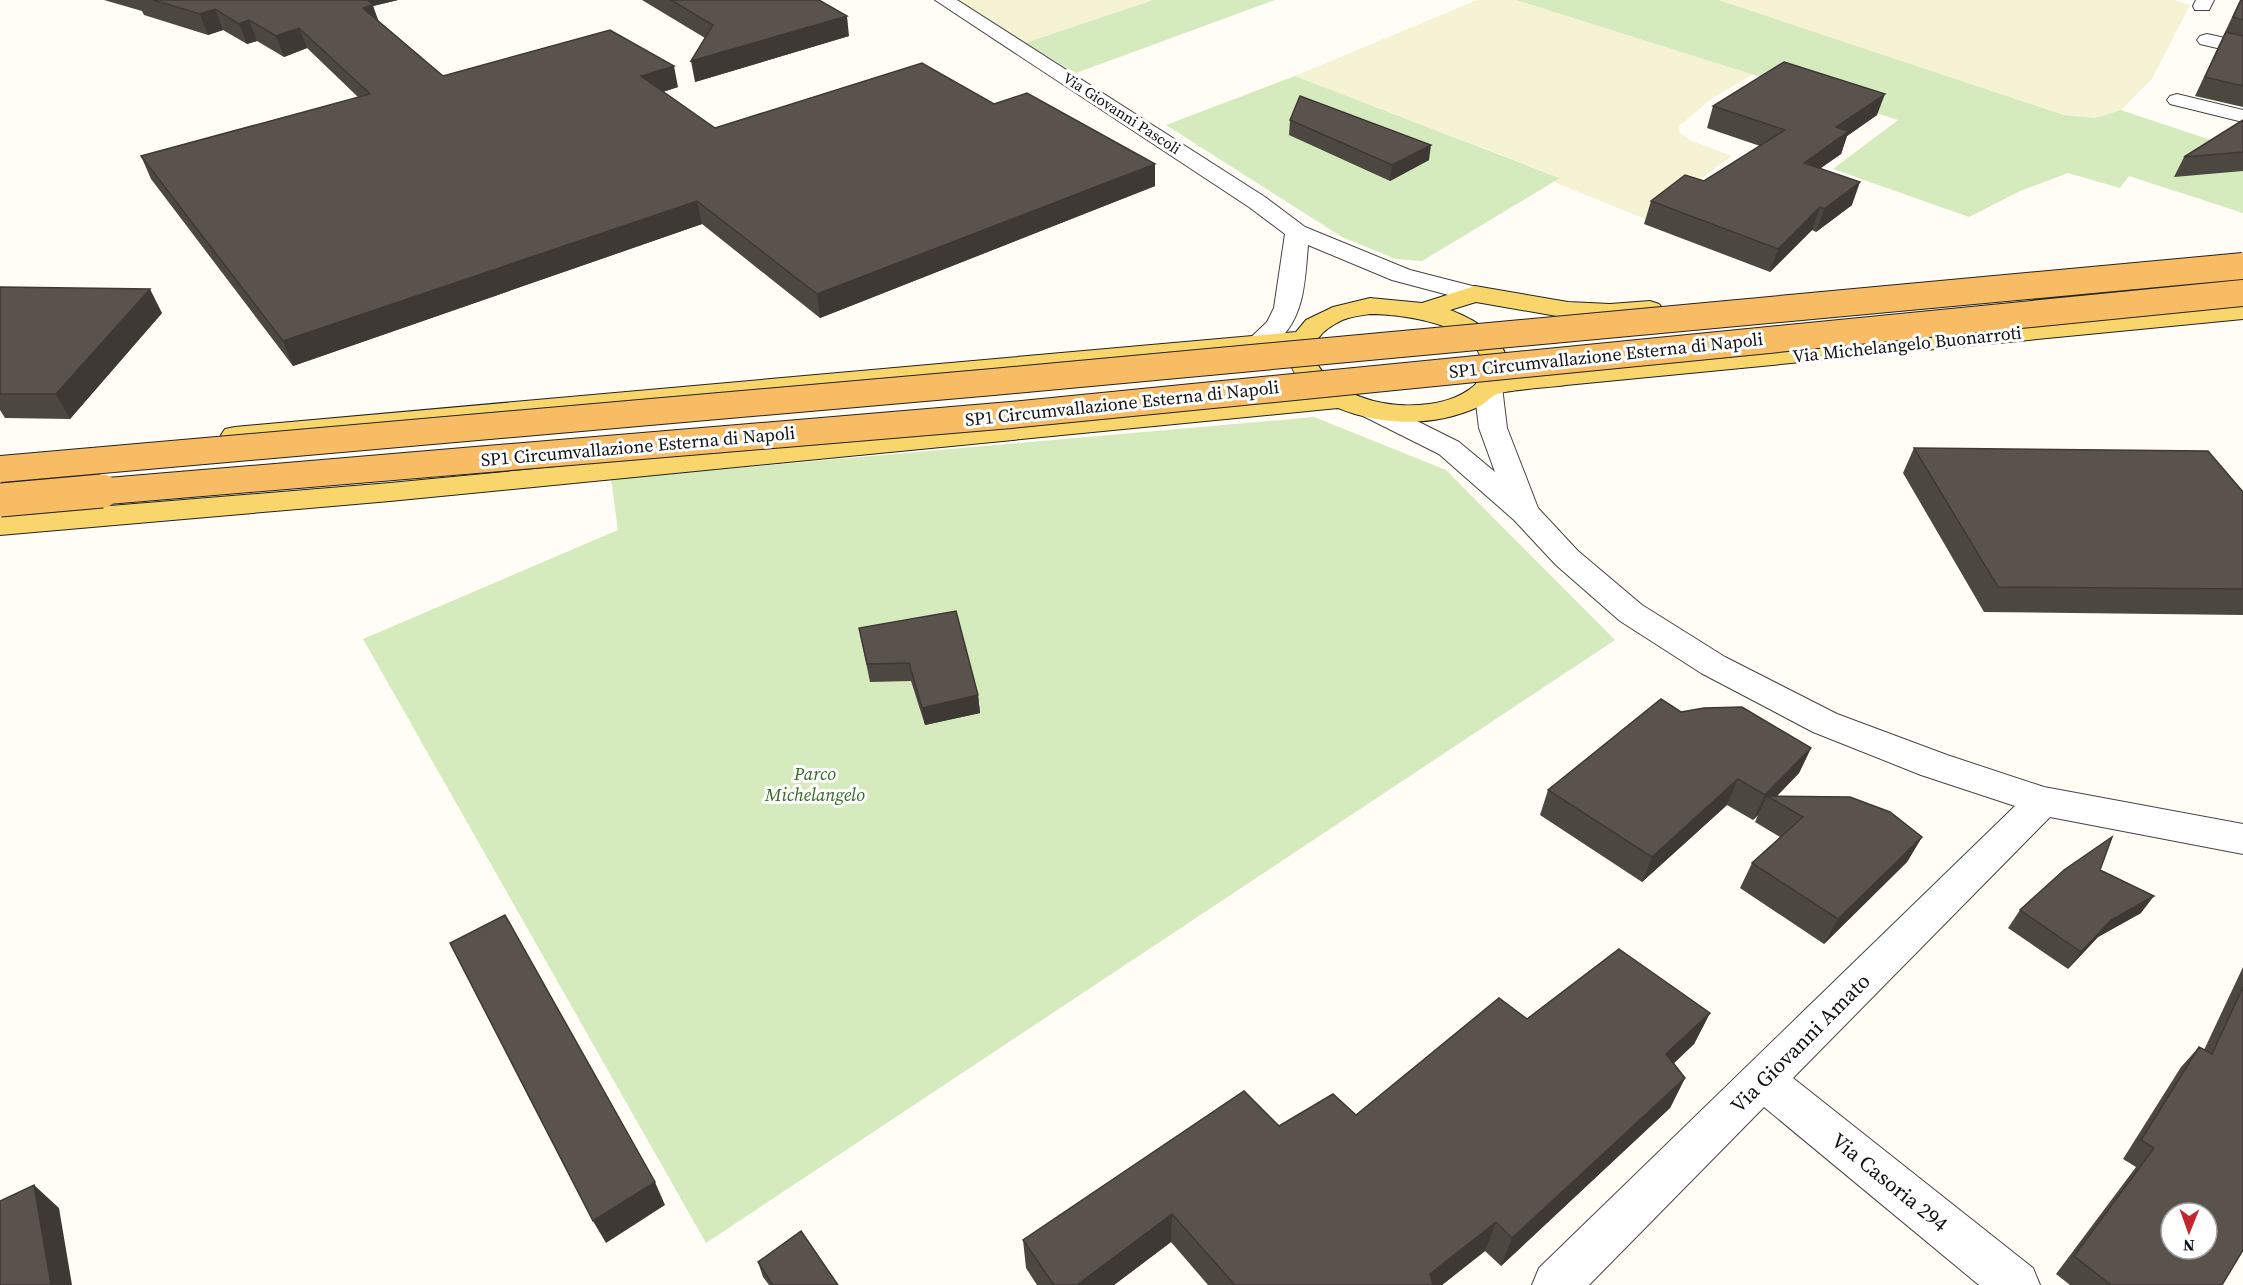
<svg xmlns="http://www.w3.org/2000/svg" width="2243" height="1285" viewBox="0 0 2243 1285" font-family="'Source Serif 4',serif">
  <rect width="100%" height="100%" fill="#fffdf5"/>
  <path fill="#f6f3d4" d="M 957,0 L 1153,0 L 1025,43 Z
    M 1477,0 L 1516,0 L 1754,74 L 1714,97 L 1679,126 L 1680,133 L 1690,140 L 1732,156 L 1645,219 L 1554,182 L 1559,177 L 1295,76 Z
    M 1719,0 L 2174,0 L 2190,5 L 2152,79 L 2121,110 L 2095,118 L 2065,115 Z"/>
  <path fill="#d5ebbd" d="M 1153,0 L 1275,0 L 1076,73 L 1025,43 Z
    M 1516,0 L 1719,0 L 2064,115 L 2095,118 L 2121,110 L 2243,151 L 2243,213 L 2129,176 L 2120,188 L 2068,173 L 2020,191 L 1969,217 L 1833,169 L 1898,120 Z
    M 1295,76 L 1560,178 L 1422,261 L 1396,259 L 1342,237 L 1166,125 Z
    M 1314,417 L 1446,470 L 1615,640 L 706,1243 L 363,639 L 618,530 L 611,479 Z"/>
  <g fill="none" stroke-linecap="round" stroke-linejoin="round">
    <g stroke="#444" stroke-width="2">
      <path id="minor" d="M 2196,0 L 2214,0 L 2209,10 L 2195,10 L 2193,6 Z
        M 2207,34 L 2243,42 L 2243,54 L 2200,44 L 2197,40 L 2200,36 Z
        M 2177,94 L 2243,110 L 2243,122 L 2170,104 L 2167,100 L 2170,96 Z
        M 1488,379 L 1498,381 L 1502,387 L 1507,428 L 1538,508 L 1578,551 L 1642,605 L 1725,657 L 1837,714 L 1947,755 L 2044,787 L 2243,824 L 2243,854 L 2050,817 L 1793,1078 L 2033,1268 L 2040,1285 L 1979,1285 L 1764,1107 L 1589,1285 L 1532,1285 L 1539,1268 L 2015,806 L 1921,775 L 1813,732 L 1701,673 L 1620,621 L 1556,565 L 1514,520 L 1439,454 L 1363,416 L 1359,410 L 1363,404 L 1373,402 L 1383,404 L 1459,442 L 1495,472 L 1479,428 L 1474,387 L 1478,381 Z"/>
    </g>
    <g stroke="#444" stroke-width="2">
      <path id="tertiary" d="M 935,0 L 957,0 L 1265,197 L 1305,227 L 1410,270 L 1484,289 L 1488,294 L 1484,299 L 1475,302 L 1392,280 L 1308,245 C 1305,279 1305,319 1276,342 C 1267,349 1261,350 1250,348 L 1246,342 L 1267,322 L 1274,308 L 1285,234 L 1249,207 Z"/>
    </g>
    <g stroke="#222" stroke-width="2">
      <path id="primary" d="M 1475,286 L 1568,302 L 1610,304 L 1650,301 L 1659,304 L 1663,309 L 1659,314 L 1610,320 L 1568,318 L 1476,302 L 1450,310 C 1477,320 1514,342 1507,376 L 2243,303 L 2243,319 L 1566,385 C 1553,387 1505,390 1497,394 C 1490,397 1485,404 1478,407 C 1434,427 1382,426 1338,408 L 390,501 L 0,535 L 0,515 L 390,483 L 1313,394 C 1299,382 1287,367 1289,348 L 235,443 L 225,441 L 221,435 L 225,429 L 235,427 L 1296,332 L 1306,320 L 1333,307 L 1370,298 L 1422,303 ZM 1370,314 C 1404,314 1502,326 1478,382 C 1466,395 1446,402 1429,404 C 1406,407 1382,405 1361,397 C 1328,385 1289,350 1335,324 C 1345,317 1358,316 1370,314 Z"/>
    </g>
    <use href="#minor" fill="#fff" fill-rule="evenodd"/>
    <use href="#tertiary" fill="#fff" fill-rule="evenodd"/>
    <use href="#primary" fill="#f9d66b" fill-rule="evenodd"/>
    <g stroke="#222" stroke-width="28" stroke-linecap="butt">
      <path id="trunk-bridge-far1" d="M 0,469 L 993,382 L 2243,266
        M 84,493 L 1011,415 L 2243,293"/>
    </g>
    <g stroke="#222" stroke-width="35" stroke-linecap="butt">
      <path id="trunk-bridge" d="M 0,500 L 102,491"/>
    </g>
    <use href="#trunk-bridge-far1" stroke="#f7bc64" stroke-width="26"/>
    <use href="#trunk-bridge" stroke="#f7bc64" stroke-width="33"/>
  </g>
  <path fill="#4d4742" d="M 104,0 L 398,0 L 373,6 L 378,21 L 443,76 L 678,87 L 663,92 L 715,128 L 994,104 L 1155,186 L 820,318 L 702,224 L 293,366 L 151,179 L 141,156 L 358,97 L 307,48 L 284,57 L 257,41 L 247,44 L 223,30 L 208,35 L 144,15 L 142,11 Z
    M 642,0 L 819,0 L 849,36 L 695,82 L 705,38 Z
    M 2240,0 L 2243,0 L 2243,107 L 2195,96 Z
    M 1713,106 L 1877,115 L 1847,136 L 1841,154 L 1820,168 L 1852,205 L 1816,232 L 1812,230 L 1770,272 L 1644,224 L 1651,201 L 1704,181 L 1760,146 L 1707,128 Z
    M 1290,120 L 1429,160 L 1390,181 L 1289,135 Z
    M 2243,120 L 2243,171 L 2174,177 L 2184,157 Z
    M 0,287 L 162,313 L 70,419 L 5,418 L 0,410 Z
    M 1914,448 L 2243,492 L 2243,615 L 1984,612 L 1903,473 Z
    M 859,628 L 978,695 L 980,713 L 925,725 L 911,681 L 870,682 Z
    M 1681,712 L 1811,748 L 1799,773 L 1777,796 L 1922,837 L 1907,862 L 1824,944 L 1740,888 L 1752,863 L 1780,837 L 1755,822 L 1758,815 L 1753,820 L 1727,805 L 1642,882 L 1540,815 L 1548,790 Z
    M 2100,870 L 2141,913 L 2098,937 L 2068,969 L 2008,928 L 2020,910 Z
    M 2243,967 L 2243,1250 L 2222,1285 L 2070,1285 L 2056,1274 L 2136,1167 L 2123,1159 L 2181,1067 L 2199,1047 L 2204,1050 Z
    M 1710,1013 L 1694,1044 L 1674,1063 L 1685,1078 L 1670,1108 L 1501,1266 L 1485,1251 L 1442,1285 L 1208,1285 L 1171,1242 L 1114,1285 L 1037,1285 L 1026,1268 L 1023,1240 L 1279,1126 L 1356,1115 L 1527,1019 Z
    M 758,1262 L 838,1285 L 769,1285 L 763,1277 Z"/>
  <path fill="#3f3936" d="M 361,0 L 398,0 L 373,6 L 380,25 L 370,28 Z
    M 215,9 L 223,30 L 208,35 L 200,14 Z
    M 847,16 L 849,36 L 695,82 L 691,61 Z
    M 249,20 L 257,41 L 247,44 L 239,24 Z
    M 299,28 L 307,48 L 284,57 L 276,36 Z
    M 674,66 L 678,87 L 646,97 L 641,76 Z
    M 1885,94 L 1877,115 L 1847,136 L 1841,154 L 1797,185 L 1804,163 L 1836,127 Z
    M 1431,145 L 1429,160 L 1390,181 L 1392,165 Z
    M 1155,164 L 1155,186 L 820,318 L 817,294 Z
    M 1860,182 L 1852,205 L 1816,232 L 1824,209 Z
    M 697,201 L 702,224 L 293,366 L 283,341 Z
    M 1820,207 L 1812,230 L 1770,272 L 1778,249 Z
    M 150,289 L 162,313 L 70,419 L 56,394 Z
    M 978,695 L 980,713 L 925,725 L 922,708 Z
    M 1811,748 L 1799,773 L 1773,800 L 1767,796 L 1758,815 L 1753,820 L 1765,795 Z
    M 1738,779 L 1727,805 L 1642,882 L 1652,857 Z
    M 1922,837 L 1907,862 L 1824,944 L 1838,919 Z
    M 2154,896 L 2141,913 L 2098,937 L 2068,969 L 2081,952 L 2111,920 Z
    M 1710,1013 L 1694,1044 L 1652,1084 L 1666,1054 Z
    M 1685,1078 L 1670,1108 L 1501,1266 L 1512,1238 Z
    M 655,1182 L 665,1205 L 606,1243 L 593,1221 Z
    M 34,1185 L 59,1208 L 72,1285 L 51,1285 Z
    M 1172,1214 L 1171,1242 L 1114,1285 L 1077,1285 Z
    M 1496,1222 L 1485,1251 L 1442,1285 L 1426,1285 L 1430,1274 Z"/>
  <path fill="#5a524d" stroke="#3f3936" stroke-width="1.5" fill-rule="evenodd" d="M 153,0 L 368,0 L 373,5 L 363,8 L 443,76 L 610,30 L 674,66 L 641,76 L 715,128 L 922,63 L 994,104 L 1027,93 L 1155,164 L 817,294 L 697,201 L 283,341 L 141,156 L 370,94 L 299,28 L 276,36 L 249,20 L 239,24 L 215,9 L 200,14 Z
    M 671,0 L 819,0 L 847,16 L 691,61 L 713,25 Z
    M 2241,0 L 2243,0 L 2243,20 L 2233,17 Z
    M 2226,32 L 2243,36 L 2243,86 L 2205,77 Z
    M 1784,62 L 1885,94 L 1836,127 L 1849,131 L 1804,163 L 1860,182 L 1824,209 L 1820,207 L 1778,249 L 1651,201 L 1685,175 L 1704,181 L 1785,130 L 1713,106 Z
    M 1300,96 L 1431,145 L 1392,165 L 1290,120 Z
    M 2243,120 L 2243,152 L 2184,157 Z
    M 0,287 L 150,289 L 56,394 L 0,394 Z
    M 1914,448 L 2208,451 L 2243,492 L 2243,589 L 1998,587 Z
    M 956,611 L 978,695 L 922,708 L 909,663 L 867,664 L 859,628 Z
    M 1661,699 L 1681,712 L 1704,708 L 1742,707 L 1811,748 L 1765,795 L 1738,779 L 1652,857 L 1548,790 Z
    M 1767,796 L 1850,797 L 1890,812 L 1922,837 L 1838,919 L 1752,863 L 1803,817 Z
    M 2112,837 L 2100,870 L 2154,896 L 2111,920 L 2081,952 L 2020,910 L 2064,870 Z
    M 505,915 L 655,1182 L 593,1221 L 450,943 Z
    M 1619,949 L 1710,1013 L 1666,1054 L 1685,1078 L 1512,1238 L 1496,1222 L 1430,1274 L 1433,1285 L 1235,1285 L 1172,1214 L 1077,1285 L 1054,1285 L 1023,1240 L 1244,1091 L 1279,1126 L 1333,1094 L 1356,1115 L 1499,998 L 1527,1019 Z
    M 2243,987 L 2243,1250 L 2222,1285 L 2111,1285 L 2074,1256 L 2154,1148 L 2141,1140 L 2199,1047 L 2212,1054 ZM 2171,1213 L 2207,1213 L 2207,1249 L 2171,1249 Z
    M 34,1185 L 51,1285 L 0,1285 L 0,1201 Z
    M 801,1231 L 838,1285 L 773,1285 L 758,1262 Z"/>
  <g text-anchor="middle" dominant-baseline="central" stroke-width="6" stroke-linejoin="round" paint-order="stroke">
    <g font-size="15" fill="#111" stroke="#fff">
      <text transform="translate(1122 113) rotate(33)">Via Giovanni Pascoli</text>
    </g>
    <g font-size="18" fill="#111" stroke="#fff">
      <text transform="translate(1907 344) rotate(-6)">Via Michelangelo Buonarroti</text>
      <text transform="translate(1606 355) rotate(-6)">SP1 Circumvallazione Esterna di Napoli</text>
      <text transform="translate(1122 403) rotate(-6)">SP1 Circumvallazione Esterna di Napoli</text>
      <text transform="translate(638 446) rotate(-5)">SP1 Circumvallazione Esterna di Napoli</text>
    </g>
    <g font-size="18" font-style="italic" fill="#2f6b1f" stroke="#fff">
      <text x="815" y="773">Parco<tspan x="815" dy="21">Michelangelo</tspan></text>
    </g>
    <g font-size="21" fill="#111" stroke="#fff">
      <text transform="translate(1800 1043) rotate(-45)">Via Giovanni Amato</text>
      <text transform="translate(1890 1182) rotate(39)">Via Casoria 294</text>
    </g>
  </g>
  <g transform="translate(2189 1231) rotate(181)"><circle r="28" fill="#ffffff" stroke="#a0a0a0" stroke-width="1.5"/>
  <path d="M0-4.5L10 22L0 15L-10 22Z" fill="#c4262e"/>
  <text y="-9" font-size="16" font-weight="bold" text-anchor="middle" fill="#111111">N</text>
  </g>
</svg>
